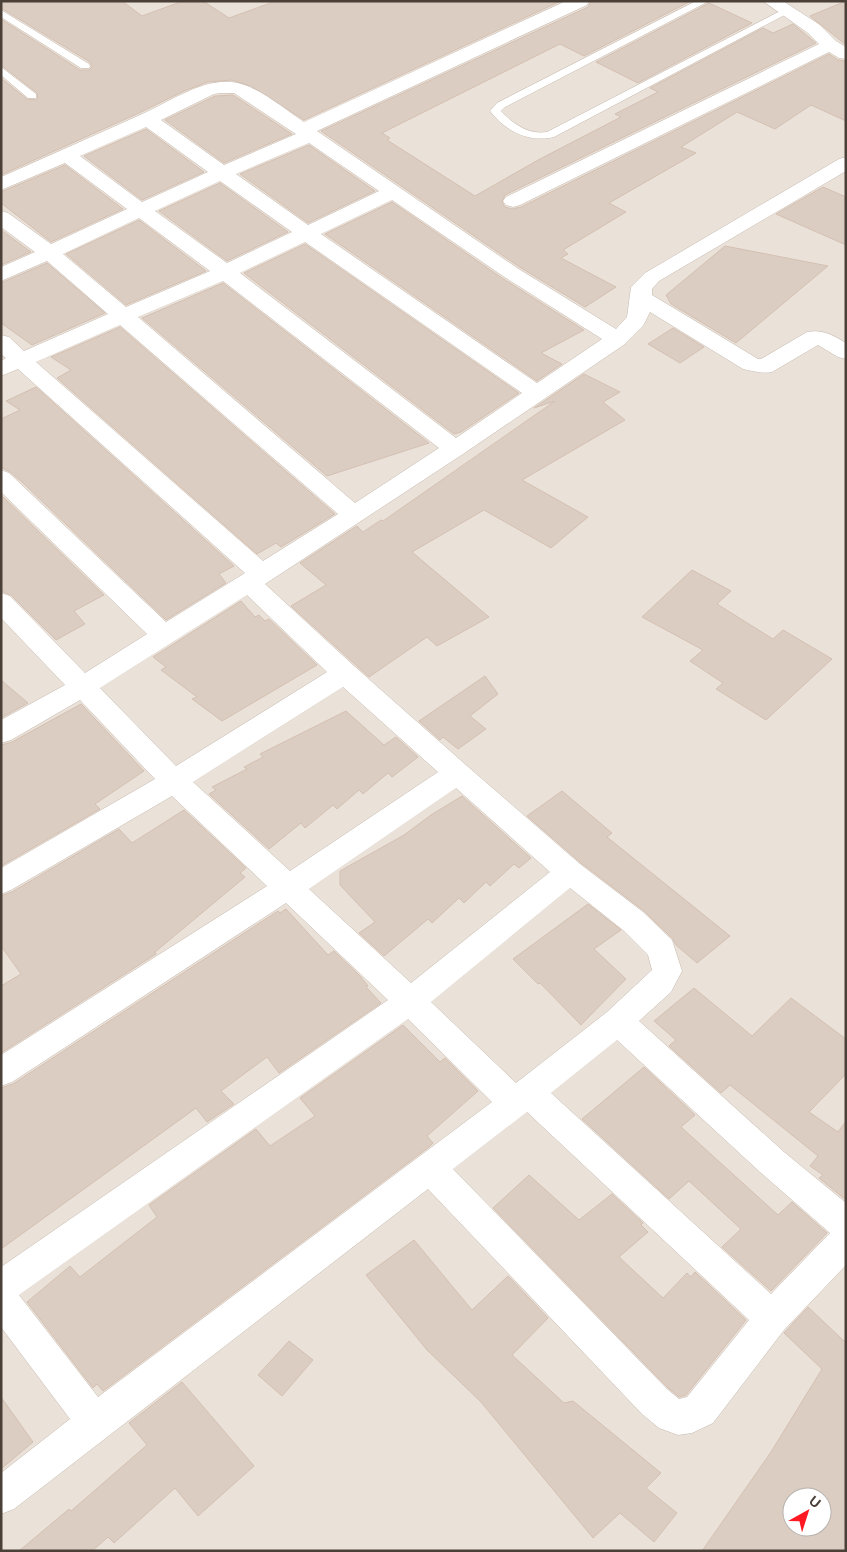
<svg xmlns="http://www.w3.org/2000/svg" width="847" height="1552" viewBox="0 0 847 1552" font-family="Arial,sans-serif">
  <rect width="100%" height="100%" fill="#f6f0eb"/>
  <path fill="#eae1d8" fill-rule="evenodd" d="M 1,1 L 846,1 L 846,1551 L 1,1551 ZM 792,1497 L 822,1497 L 822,1527 L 792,1527 Z"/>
  <path fill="#dccdc2" stroke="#d4c0b2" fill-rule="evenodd" d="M 1,1 L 122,1 L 142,16 L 183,1 L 203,1 L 229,18 L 276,1 L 561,1 L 304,120 L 251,86 L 232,80 L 208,82 L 184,91 L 139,113 L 1,175 L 1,78 L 27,99 L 36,100 L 38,98 L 37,93 L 1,65 L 1,19 L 80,70 L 89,70 L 92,67 L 90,62 L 1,8 Z
    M 591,1 L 691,1 L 584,56 L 560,44 L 382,133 L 390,138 L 387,140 L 475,196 L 538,160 L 621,117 L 615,114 L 658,92 L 650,88 L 763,28 L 773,33 L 793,24 L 816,43 L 505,195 L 502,202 L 505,207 L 512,209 L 521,207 L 829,54 L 838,60 L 846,61 L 846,121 L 811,105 L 775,129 L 737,112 L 681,147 L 696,153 L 609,203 L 626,212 L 563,250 L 568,254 L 561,258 L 616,287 L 585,307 L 518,266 L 321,131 L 588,7 Z
    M 846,1 L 846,45 L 810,16 Z
    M 709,3 L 752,23 L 638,83 L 596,62 Z
    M 233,95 L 292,134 L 224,163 L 165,120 L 215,96 Z
    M 146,129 L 204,172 L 142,200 L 84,156 Z
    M 309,145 L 375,191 L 308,223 L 240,174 Z
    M 65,165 L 123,209 L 51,242 L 1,203 L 1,192 Z
    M 220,183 L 288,232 L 227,261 L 159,211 Z
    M 823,187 L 846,197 L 846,245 L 776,214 Z
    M 392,202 L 502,278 L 584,330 L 541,353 L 562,364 L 537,381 L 325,234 Z
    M 139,220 L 206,271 L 126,305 L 66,254 Z
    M 1,230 L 31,252 L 1,265 Z
    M 305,244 L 519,393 L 461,432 L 454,434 L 244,273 Z
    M 725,246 L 828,266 L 736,343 L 671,304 L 666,295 Z
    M 47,263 L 105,313 L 32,345 L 1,323 L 1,283 Z
    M 223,283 L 429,443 L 327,476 L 142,318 Z
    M 120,327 L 335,514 L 281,547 L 276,543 L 257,554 L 57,378 L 71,370 L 51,357 Z
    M 673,328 L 704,347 L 680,363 L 648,344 Z
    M 584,374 L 620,392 L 603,402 L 625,420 L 522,480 L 588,517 L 551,548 L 484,510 L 412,552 L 489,617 L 437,646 L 427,637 L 369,677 L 291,606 L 326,585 L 300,563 L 357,526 L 363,532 L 381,520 L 383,521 L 555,401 L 534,408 Z
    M 36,387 L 234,566 L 219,574 L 226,583 L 166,620 L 21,481 L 10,472 L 1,467 L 1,419 L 20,410 L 6,401 Z
    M 1,495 L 104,595 L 74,611 L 85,624 L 56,640 L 11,595 L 1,591 Z
    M 692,570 L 731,591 L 717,604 L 773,639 L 783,630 L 832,659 L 766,720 L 716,689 L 723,683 L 690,661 L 703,650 L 642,617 Z
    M 241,601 L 255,617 L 259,615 L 265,621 L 269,619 L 317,665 L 222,721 L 192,699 L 197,697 L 161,670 L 166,667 L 153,657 Z
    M 485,676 L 498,694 L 470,716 L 486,729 L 458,749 L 443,737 L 440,740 L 419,721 Z
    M 1,680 L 28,703 L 1,718 Z
    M 81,704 L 144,771 L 95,804 L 100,809 L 1,866 L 1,745 L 12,742 Z
    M 346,711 L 384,745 L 396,737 L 418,757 L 392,777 L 388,773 L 363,794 L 359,790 L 337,809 L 333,805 L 305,828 L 301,823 L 269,849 L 209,794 L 216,790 L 212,787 L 247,769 L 244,767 L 263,757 L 260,754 Z
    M 562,791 L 612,833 L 607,837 L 730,936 L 697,963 L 676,945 L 673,939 L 644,911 L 581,863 L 527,816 Z
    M 462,796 L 531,858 L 519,868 L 514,864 L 490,886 L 486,882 L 464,903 L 459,898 L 432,923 L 428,919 L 384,956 L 359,933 L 375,922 L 340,885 L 340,871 L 404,835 L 431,815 Z
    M 184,810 L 246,868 L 240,873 L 245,877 L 155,952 L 156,954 L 1,1053 L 1,986 L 21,974 L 1,946 L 1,896 L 12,892 L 119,829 L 132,843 Z
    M 588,904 L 621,930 L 594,949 L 626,979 L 581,1025 L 540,983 L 538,984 L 513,959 Z
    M 286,909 L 328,955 L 334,951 L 360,976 L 368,986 L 366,987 L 381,1003 L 279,1073 L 267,1057 L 221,1091 L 234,1104 L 207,1122 L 196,1108 L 1,1249 L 1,1088 L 13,1084 L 278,911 L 280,913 Z
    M 694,988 L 752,1036 L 791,998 L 846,1039 L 846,1074 L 809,1112 L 838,1132 L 846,1121 L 846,1200 L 819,1178 L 823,1175 L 810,1166 L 818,1156 L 730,1085 L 721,1093 L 669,1046 L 676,1040 L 654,1021 Z
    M 403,1025 L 440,1062 L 445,1058 L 478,1091 L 427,1136 L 433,1143 L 429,1147 L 103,1391 L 97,1384 L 93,1388 L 27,1302 L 70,1266 L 80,1277 L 157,1217 L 149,1205 L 256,1129 L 270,1146 L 315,1116 L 300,1098 Z
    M 644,1067 L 695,1115 L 681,1127 L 778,1215 L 792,1202 L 827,1233 L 771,1291 L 722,1247 L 741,1229 L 689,1181 L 669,1199 L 582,1119 Z
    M 529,1175 L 579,1220 L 612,1194 L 643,1223 L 641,1225 L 648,1232 L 619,1257 L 663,1298 L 687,1273 L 691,1277 L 695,1272 L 746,1320 L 686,1395 L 679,1397 L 668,1388 L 493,1208 Z
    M 414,1240 L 472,1310 L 508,1276 L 548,1318 L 512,1355 L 564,1403 L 573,1401 L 661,1473 L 646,1488 L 677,1513 L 654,1542 L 620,1513 L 593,1538 L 481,1402 L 427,1350 L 366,1275 Z
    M 808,1307 L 844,1341 L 846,1339 L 846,1551 L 702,1551 L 771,1452 L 822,1369 L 784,1333 ZM 792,1497 L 822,1497 L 822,1527 L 792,1527 Z
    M 289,1341 L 313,1360 L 282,1396 L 258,1375 Z
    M 182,1382 L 254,1466 L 198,1516 L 175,1488 L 114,1543 L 108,1537 L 92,1551 L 19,1551 L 69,1509 L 71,1511 L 147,1445 L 129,1423 Z
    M 1,1397 L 33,1442 L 1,1469 Z"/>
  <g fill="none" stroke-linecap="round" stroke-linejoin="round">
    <g stroke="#c5b9af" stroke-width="1">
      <path id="service" d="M 696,1 L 709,1 L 505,107 L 501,111 C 513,124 529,135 547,132 L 784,9 L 787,8 L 792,11 L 554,137 C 529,143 505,131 490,111 L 497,103 Z
        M 1,10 L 89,64 L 90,66 L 89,68 L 81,68 L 1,17 Z
        M 1,67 L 36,94 L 36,98 L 28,98 L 1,75 Z"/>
    </g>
    <g stroke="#c5b9af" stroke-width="1">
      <path id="minor" d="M 566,1 L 589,1 L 587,5 L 317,131 L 517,268 L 616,329 L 627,317 L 631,287 L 645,273 L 839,159 L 846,157 L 846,171 L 659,281 L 652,289 L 652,295 L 758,359 L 761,359 L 807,332 C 822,329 833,335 846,343 L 846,359 L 838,357 L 818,345 L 772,372 C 762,374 753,371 743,369 L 650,312 L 643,326 L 625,344 L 463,454 L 265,584 L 354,666 L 467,766 L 580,864 L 643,912 L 672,940 L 682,971 L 671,992 L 639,1021 L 784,1152 L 846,1203 L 846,1265 L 784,1330 L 713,1423 L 692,1433 L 678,1435 L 659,1428 L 642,1414 L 428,1189 L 14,1509 L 1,1514 L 1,1473 L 70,1419 L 1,1327 L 1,1267 L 388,1000 L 286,903 L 12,1082 L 1,1086 L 1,1055 L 267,886 L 172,796 L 11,890 L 1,894 L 1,868 L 155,779 L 80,700 L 11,740 L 1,743 L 1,720 L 65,685 L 1,618 L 1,593 L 10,596 L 85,673 L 147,634 L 1,492 L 1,470 L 9,473 L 166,622 L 245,573 L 18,369 L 1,376 L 1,361 L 6,358 L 1,354 L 1,335 L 9,337 L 24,351 L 108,314 L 47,261 L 1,281 L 1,267 L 35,252 L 1,227 L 1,211 L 8,213 L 51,244 L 127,209 L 65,163 L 1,190 L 1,177 C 48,156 94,136 140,115 C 168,103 200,79 232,82 C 255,84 284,109 304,122 ZM 220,93 L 234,93 L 296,134 L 224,165 L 161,120 L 214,94 ZM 146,127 L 208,172 L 142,202 L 80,156 ZM 309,143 L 379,191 L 308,225 L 236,174 ZM 220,181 L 292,232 L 227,263 L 155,211 ZM 392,200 L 503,276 L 602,339 L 537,383 L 321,234 ZM 139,218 L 210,271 L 126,307 L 63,254 ZM 305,242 L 522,393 L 456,438 L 240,273 ZM 223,281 L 439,448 L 355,503 L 138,317 ZM 120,325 L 338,514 L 263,561 L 36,362 ZM 247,595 L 327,672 L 176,766 L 100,688 ZM 343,687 L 438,772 L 290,871 L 193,782 ZM 456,788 L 550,872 L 411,983 L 309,889 ZM 570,888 L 623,930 L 648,955 L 652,970 L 607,1012 L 516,1083 L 431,1002 ZM 408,1019 L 492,1102 L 98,1397 L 19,1295 ZM 617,1040 L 760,1172 L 830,1233 L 771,1294 L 551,1093 ZM 527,1112 L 749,1320 L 687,1397 L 679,1399 L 667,1389 L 453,1169 Z
        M 763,1 L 783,1 L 820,25 L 836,41 L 846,47 L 846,59 L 839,58 L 829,52 L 520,205 L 513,207 L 506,205 L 503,201 L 506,197 L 819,44 L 808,33 Z"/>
    </g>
    <use href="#service" fill="#fff" fill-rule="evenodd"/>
    <use href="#minor" fill="#fff" fill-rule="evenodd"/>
  </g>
  <rect width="847" height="1552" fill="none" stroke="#4b4038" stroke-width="5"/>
  <g transform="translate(807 1512) rotate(39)"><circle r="24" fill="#ffffff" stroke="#b7b3af"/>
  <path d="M0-4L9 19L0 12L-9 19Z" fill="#ff1923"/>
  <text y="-8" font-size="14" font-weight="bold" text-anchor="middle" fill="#4b4038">U</text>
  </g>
</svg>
